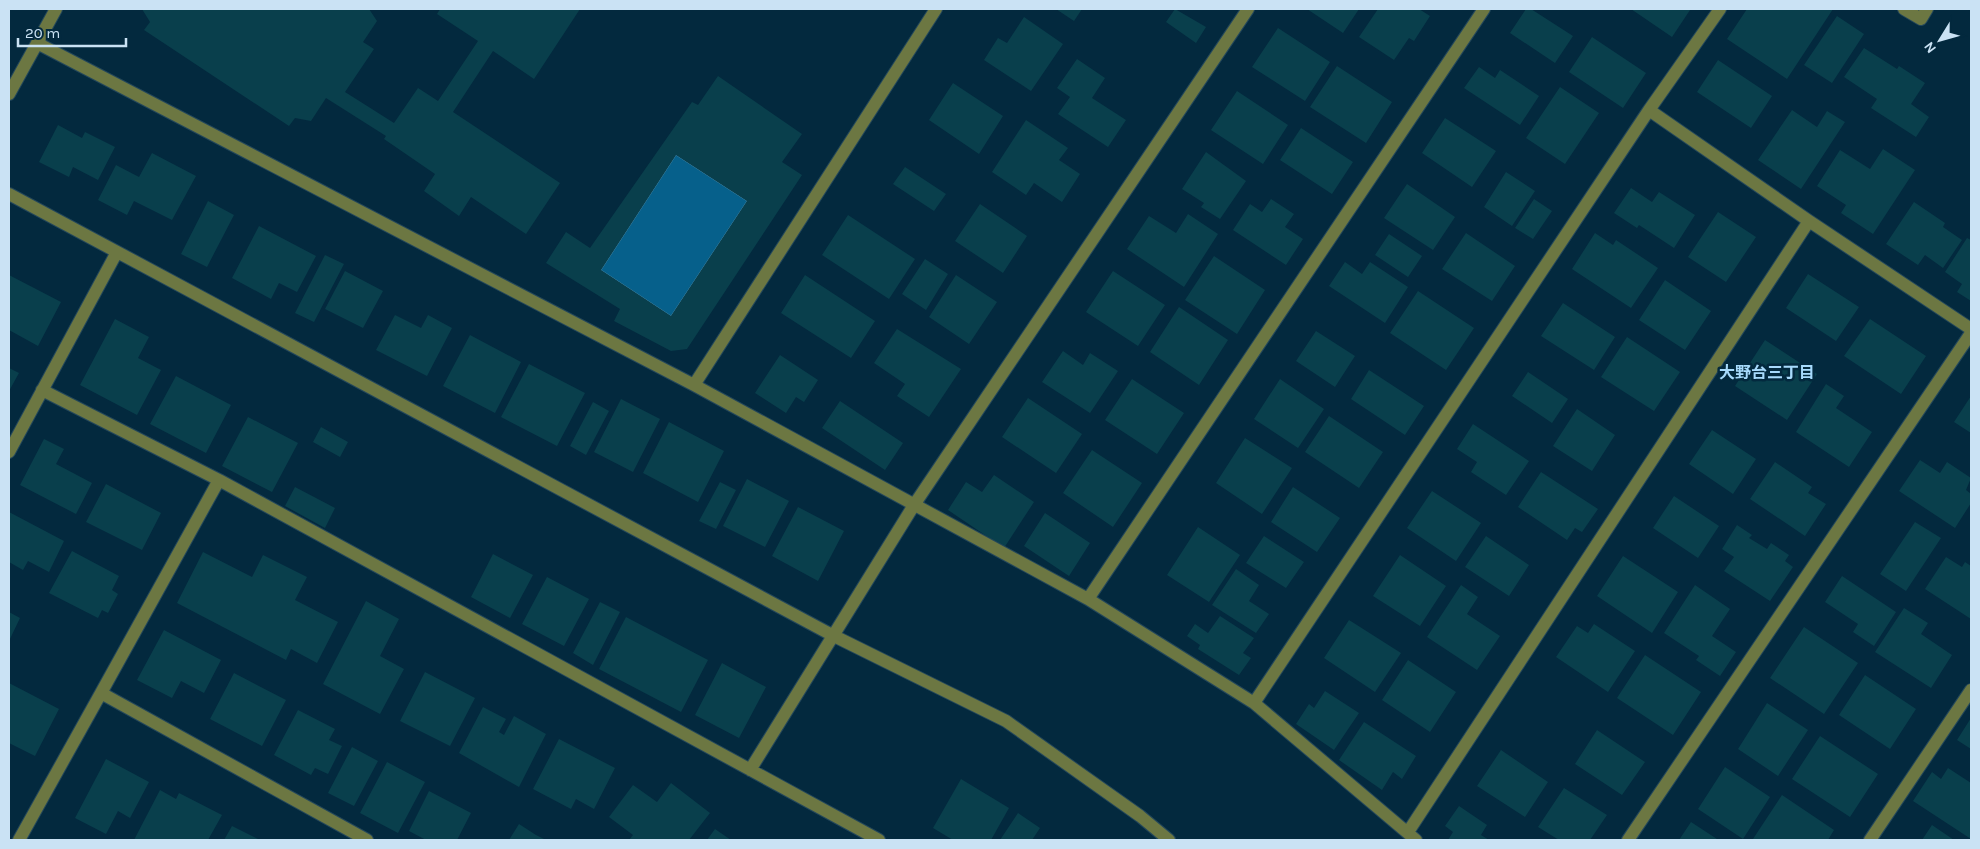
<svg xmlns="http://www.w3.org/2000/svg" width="1980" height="849" viewBox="0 0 1980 849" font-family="Karla,'Noto Sans JP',sans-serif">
  <rect width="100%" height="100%" fill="#03293e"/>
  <path fill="#06608b" stroke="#4187aa" d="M 676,155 L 747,201 L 671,316 L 601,270 Z"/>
  <path fill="#093f4c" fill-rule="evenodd" d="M 142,9 L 369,9 L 377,21 L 363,42 L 374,49 L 345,92 L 394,123 L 418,88 L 438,101 L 478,41 L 437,14 L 440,9 L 580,9 L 534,79 L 493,51 L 453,112 L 560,183 L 526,234 L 471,197 L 459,216 L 424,191 L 435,174 L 384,139 L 386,136 L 326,98 L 311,121 L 295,118 L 289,126 L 144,30 L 150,22 Z
    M 1056,9 L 1082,9 L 1074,21 Z
    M 1175,9 L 1206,27 L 1196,43 L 1166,22 Z
    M 1307,9 L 1359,9 L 1343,33 Z
    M 1378,9 L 1419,9 L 1430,16 L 1414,41 L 1409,38 L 1394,60 L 1359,37 Z
    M 1526,9 L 1531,9 L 1573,36 L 1555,63 L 1510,33 Z
    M 1631,9 L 1688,9 L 1690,10 L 1672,37 Z
    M 1747,9 L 1833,9 L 1787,79 L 1727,39 Z
    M 1837,16 L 1864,34 L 1832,83 L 1804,65 Z
    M 1024,17 L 1063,44 L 1031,91 L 984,60 L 998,38 L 1007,43 Z
    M 1278,28 L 1330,62 L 1305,101 L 1252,67 Z
    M 1592,37 L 1646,73 L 1623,108 L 1569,72 Z
    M 1864,48 L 1897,69 L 1899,66 L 1925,83 L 1911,104 L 1929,117 L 1916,137 L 1871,108 L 1877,99 L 1844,77 Z
    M 1077,59 L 1105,78 L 1092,98 L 1126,120 L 1108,147 L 1058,114 L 1070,97 L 1057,88 Z
    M 1718,60 L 1772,96 L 1751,128 L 1697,92 Z
    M 1337,66 L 1392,102 L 1366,143 L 1310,107 Z
    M 1479,67 L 1495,78 L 1500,70 L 1539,96 L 1520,125 L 1464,88 Z
    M 718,76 L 802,134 L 782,162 L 802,175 L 687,349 L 671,351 L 614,321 L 620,309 L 546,263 L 566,232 L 590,248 L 692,102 L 698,105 ZM 676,155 L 747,201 L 671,316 L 601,270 Z
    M 953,83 L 1003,116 L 979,154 L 929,120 Z
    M 1560,87 L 1599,113 L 1565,164 L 1526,138 Z
    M 1237,91 L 1288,125 L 1263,164 L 1211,130 Z
    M 1792,110 L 1817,127 L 1827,111 L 1845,122 L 1801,189 L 1758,160 Z
    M 1445,118 L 1496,151 L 1472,187 L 1422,153 Z
    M 1026,120 L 1068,148 L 1059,160 L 1080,174 L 1062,202 L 1034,183 L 1026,195 L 992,172 Z
    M 58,125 L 82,138 L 85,132 L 115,147 L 98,180 L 73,167 L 69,177 L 39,162 Z
    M 1301,128 L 1353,162 L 1332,194 L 1280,160 Z
    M 1883,149 L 1915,170 L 1873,234 L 1841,213 L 1846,205 L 1817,186 L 1840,150 L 1870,169 Z
    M 1206,152 L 1246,181 L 1220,219 L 1201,207 L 1204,203 L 1182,189 Z
    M 152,153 L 196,176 L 172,220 L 134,201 L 127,215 L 98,200 L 116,165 L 139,177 Z
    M 905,167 L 946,194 L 934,211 L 893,184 Z
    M 1506,172 L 1535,191 L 1512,226 L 1484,207 Z
    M 1407,184 L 1455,217 L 1433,250 L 1384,218 Z
    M 1631,188 L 1652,202 L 1659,192 L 1695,215 L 1674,248 L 1639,225 L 1637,228 L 1614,213 Z
    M 1271,199 L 1294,214 L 1285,227 L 1303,239 L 1286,265 L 1233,230 L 1250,204 L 1262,212 Z
    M 1534,199 L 1552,211 L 1533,239 L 1515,228 Z
    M 208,201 L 234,215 L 207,267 L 181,254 Z
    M 1914,202 L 1945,223 L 1943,227 L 1962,240 L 1943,268 L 1925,255 L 1918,265 L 1886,244 Z
    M 980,204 L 1027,236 L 1003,273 L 955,241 Z
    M 1718,212 L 1756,237 L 1726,282 L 1688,257 Z
    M 1188,214 L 1218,234 L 1184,287 L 1127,249 L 1149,216 L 1176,233 Z
    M 848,215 L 915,259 L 889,299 L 822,255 Z
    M 259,226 L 316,256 L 297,292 L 279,283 L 271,299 L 232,278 Z
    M 1466,233 L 1515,266 L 1492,301 L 1442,269 Z
    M 1595,233 L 1613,245 L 1616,240 L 1658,268 L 1631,308 L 1572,269 Z
    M 1389,234 L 1422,256 L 1408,277 L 1375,255 Z
    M 1967,238 L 1971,240 L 1971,301 L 1957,292 L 1962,284 L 1945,272 Z
    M 325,255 L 344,264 L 314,322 L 295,313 Z
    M 1214,256 L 1265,290 L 1237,334 L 1185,300 Z
    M 925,259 L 948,274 L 926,310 L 902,294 Z
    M 1345,262 L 1362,274 L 1370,262 L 1408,287 L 1385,323 L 1329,286 Z
    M 345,271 L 383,291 L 363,328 L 325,309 Z
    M 1113,271 L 1165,305 L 1138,346 L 1086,312 Z
    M 1808,274 L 1859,307 L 1836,341 L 1786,308 Z
    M 9,275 L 61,302 L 38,346 L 9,330 Z
    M 805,275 L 875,321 L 851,358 L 781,313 Z
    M 956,275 L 997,302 L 969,344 L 929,317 Z
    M 1665,280 L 1711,311 L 1685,350 L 1639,320 Z
    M 1418,291 L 1474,328 L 1446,370 L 1390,333 Z
    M 1563,303 L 1615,337 L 1594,370 L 1541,336 Z
    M 1179,307 L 1228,340 L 1199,385 L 1150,352 Z
    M 395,315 L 421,328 L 428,315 L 452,328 L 427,376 L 376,350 Z
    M 115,319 L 149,337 L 138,358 L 161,370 L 137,415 L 80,385 Z
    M 1870,319 L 1926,356 L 1901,394 L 1844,356 Z
    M 897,329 L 961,369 L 929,417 L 897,396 L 905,384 L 874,363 Z
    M 1316,331 L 1355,356 L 1335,387 L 1296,361 Z
    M 470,335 L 521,362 L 495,413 L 443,386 Z
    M 1627,337 L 1680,372 L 1654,411 L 1601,377 Z
    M 1765,340 L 1817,374 L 1787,420 L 1735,386 Z
    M 1063,351 L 1083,365 L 1090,353 L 1118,371 L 1090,413 L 1042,382 Z
    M 780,355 L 818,380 L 804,402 L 796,397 L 786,413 L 755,393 Z
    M 529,364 L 585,393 L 557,446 L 501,417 Z
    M 9,368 L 19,373 L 9,391 Z
    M 1369,370 L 1424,406 L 1405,435 L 1351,399 Z
    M 1528,372 L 1568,399 L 1552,423 L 1512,396 Z
    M 176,376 L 231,405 L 206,453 L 150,424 Z
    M 1132,379 L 1184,413 L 1157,454 L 1105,420 Z
    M 1280,379 L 1324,409 L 1298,448 L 1254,419 Z
    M 1826,384 L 1844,396 L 1836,408 L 1872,432 L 1849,467 L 1796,432 Z
    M 1971,396 L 1971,433 L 1954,422 Z
    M 1028,398 L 1082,434 L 1056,473 L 1002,437 Z
    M 621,399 L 660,419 L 633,472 L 594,452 Z
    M 840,401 L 903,443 L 885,470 L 822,428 Z
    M 593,402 L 609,411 L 586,455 L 570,446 Z
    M 1577,409 L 1615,435 L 1592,471 L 1553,446 Z
    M 1329,416 L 1383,452 L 1359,488 L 1305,452 Z
    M 248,417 L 298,443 L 272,492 L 222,466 Z
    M 669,422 L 724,451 L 698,502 L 643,473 Z
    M 1473,424 L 1529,461 L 1506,495 L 1471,472 L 1477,462 L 1457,449 Z
    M 321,427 L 348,442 L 340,457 L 313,442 Z
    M 1712,430 L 1756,459 L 1733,494 L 1689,464 Z
    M 1245,438 L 1292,468 L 1262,514 L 1216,483 Z
    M 44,439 L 64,449 L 56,464 L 92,483 L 76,514 L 20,485 Z
    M 1092,450 L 1142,483 L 1113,527 L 1063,493 Z
    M 1920,460 L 1940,473 L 1947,462 L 1971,478 L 1966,490 L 1971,494 L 1971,503 L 1955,528 L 1899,491 Z
    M 1775,462 L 1812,487 L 1808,493 L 1826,504 L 1805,536 L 1750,499 Z
    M 1541,472 L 1598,509 L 1582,532 L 1575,528 L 1567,540 L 1518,507 Z
    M 994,475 L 1034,502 L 1004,548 L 948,510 L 966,482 L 982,492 Z
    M 747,479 L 789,501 L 765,547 L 723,526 Z
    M 720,482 L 736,490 L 716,529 L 699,521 Z
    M 106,484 L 161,513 L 142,550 L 86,522 Z
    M 295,487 L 335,508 L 325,528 L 285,506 Z
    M 1293,487 L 1340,518 L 1317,552 L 1271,522 Z
    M 1432,491 L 1481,523 L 1456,561 L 1407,528 Z
    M 1674,496 L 1719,526 L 1698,558 L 1653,528 Z
    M 798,507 L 844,531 L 818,581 L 772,556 Z
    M 9,512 L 64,541 L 49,572 L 28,561 L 23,570 L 9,562 Z
    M 1045,513 L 1090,543 L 1069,576 L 1024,546 Z
    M 1915,522 L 1941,538 L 1906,591 L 1880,574 Z
    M 1737,525 L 1752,535 L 1749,538 L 1767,549 L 1771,543 L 1789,555 L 1785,561 L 1793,567 L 1770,601 L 1724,571 L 1734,557 L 1722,549 Z
    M 1198,527 L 1240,555 L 1209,602 L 1167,575 Z
    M 1264,536 L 1304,562 L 1286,588 L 1246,563 Z
    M 1486,536 L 1529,565 L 1509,596 L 1465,567 Z
    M 72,551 L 119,576 L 112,590 L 118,594 L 108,613 L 102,610 L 98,618 L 49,593 Z
    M 203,552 L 252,577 L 263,555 L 307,577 L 295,600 L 338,622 L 317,663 L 291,649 L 286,660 L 177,603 Z
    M 493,554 L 533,575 L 510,618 L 471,597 Z
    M 1400,555 L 1446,586 L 1420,626 L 1373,596 Z
    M 1623,556 L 1678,592 L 1652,633 L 1597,596 Z
    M 1946,557 L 1962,567 L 1965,562 L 1971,566 L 1971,619 L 1925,589 Z
    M 1236,569 L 1259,585 L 1249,601 L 1269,614 L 1256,633 L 1212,605 Z
    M 1842,576 L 1896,612 L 1874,646 L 1853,632 L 1858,624 L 1825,602 Z
    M 547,577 L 589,599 L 564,646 L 522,624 Z
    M 1461,585 L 1478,597 L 1467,614 L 1500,636 L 1477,670 L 1427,637 Z
    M 1695,585 L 1730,609 L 1712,636 L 1736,652 L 1720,676 L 1696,660 L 1699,656 L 1664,633 Z
    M 366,601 L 399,619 L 380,656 L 404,669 L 380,714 L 323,684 Z
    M 600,602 L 620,612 L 593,665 L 573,653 Z
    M 1904,608 L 1928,623 L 1921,634 L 1952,655 L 1931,688 L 1875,652 Z
    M 9,612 L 20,618 L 9,641 Z
    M 1220,616 L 1254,638 L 1243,653 L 1251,658 L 1239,675 L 1198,649 L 1200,645 L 1187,636 L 1195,624 L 1208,633 Z
    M 626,617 L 708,660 L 681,712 L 599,669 Z
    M 1349,620 L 1401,653 L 1375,692 L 1324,658 Z
    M 1594,624 L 1635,651 L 1608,692 L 1556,657 L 1577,626 L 1588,633 Z
    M 1804,627 L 1858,663 L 1824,714 L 1770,678 Z
    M 164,630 L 221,660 L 204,693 L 181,681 L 172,698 L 137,680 Z
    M 1645,655 L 1701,692 L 1673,735 L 1617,698 Z
    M 1408,660 L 1456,692 L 1430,732 L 1382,700 Z
    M 722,663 L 766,687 L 739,738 L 695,715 Z
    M 425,672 L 475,698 L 450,746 L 400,721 Z
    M 234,673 L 286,700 L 262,746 L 210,719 Z
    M 1865,675 L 1916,709 L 1890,749 L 1839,715 Z
    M 9,683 L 59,709 L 35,756 L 9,743 Z
    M 1325,691 L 1359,713 L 1334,750 L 1296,724 L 1309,704 L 1314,708 Z
    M 1767,703 L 1808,730 L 1778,776 L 1738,749 Z
    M 483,707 L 506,719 L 499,732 L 504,735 L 514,716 L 546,734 L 519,787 L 459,753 Z
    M 298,710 L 335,729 L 329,740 L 342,746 L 328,774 L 315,768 L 311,775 L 274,755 Z
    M 1971,718 L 1971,749 L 1957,740 Z
    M 1364,722 L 1416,756 L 1402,779 L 1393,772 L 1382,790 L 1339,760 Z
    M 1597,730 L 1645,762 L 1622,795 L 1575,764 Z
    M 1820,736 L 1878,774 L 1850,817 L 1792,779 Z
    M 559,739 L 615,768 L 594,809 L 576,799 L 571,809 L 533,789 Z
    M 352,747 L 378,761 L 354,806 L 328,793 Z
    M 1501,750 L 1548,782 L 1525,817 L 1477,786 Z
    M 106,759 L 149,782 L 130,818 L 118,811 L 106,834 L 75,818 Z
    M 387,762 L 425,782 L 398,833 L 360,813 Z
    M 1725,767 L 1770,797 L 1743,839 L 1698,809 Z
    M 1948,768 L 1971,783 L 1971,839 L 1913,801 L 1932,772 L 1941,779 Z
    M 961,779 L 1009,808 L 991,840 L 953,840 L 933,828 Z
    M 671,783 L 710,813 L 689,840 L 629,840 L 633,835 L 609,817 L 633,785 L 657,802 Z
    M 1564,788 L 1607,815 L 1590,840 L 1559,840 L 1538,827 Z
    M 160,790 L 176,799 L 179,793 L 222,815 L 208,840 L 134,840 Z
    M 429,791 L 471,813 L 457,840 L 426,840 L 409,831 Z
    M 1782,795 L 1834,830 L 1828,840 L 1753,839 Z
    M 1459,806 L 1487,825 L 1481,835 L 1489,840 L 1448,840 L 1453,832 L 1445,826 Z
    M 1018,813 L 1040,828 L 1032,840 L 1000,840 Z
    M 1691,822 L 1717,839 L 1716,840 L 1679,840 Z
    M 519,824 L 536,835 L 546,840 L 509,840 Z
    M 1932,825 L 1954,840 L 1922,840 Z
    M 232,826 L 260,840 L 224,840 Z
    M 715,829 L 731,840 L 707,840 Z"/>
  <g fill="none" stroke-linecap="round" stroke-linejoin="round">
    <g stroke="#23475b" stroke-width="14">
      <path id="minor" d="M 1904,9 L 1921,19 L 1927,9
        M 37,43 L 694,385 L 1088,599 L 1254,703 L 1416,840
        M 9,94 L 56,9
        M 1649,110 L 1720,9
        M 9,194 L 832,635 L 1006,721 L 1140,816 L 1169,840
        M 694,385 L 936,9
        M 42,390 L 219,480
        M 9,452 L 117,252
        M 1088,599 L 1484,9
        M 1254,703 L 1649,110 L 1809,221 L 1971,329
        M 750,770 L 914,505 L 1248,9
        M 1408,832 L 1809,221
        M 19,840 L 101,693
        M 367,840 L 101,693 L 219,480 L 879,840
        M 1628,840 L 1971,333
        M 1870,840 L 1971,690"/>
    </g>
    <use href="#minor" stroke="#6c7742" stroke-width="12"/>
  </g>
  <g text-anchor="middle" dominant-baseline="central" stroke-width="5" stroke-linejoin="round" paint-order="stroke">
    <g font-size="16" font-weight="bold" fill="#a7dafc" stroke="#03293e">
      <text x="1767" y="372">大野台三丁目</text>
    </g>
  </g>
  <rect width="1980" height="849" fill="none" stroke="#cae2f4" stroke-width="20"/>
  <g transform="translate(1940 40) rotate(233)" stroke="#03293e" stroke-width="4" paint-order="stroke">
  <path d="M0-4L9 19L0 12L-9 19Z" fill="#cae2f4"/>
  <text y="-8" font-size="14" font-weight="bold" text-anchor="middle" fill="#cae2f4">N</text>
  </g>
  <path d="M18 38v8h108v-8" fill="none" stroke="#cae2f4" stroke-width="2.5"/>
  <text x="25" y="38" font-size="15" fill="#cae2f4" stroke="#03293e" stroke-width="4" paint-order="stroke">20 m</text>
</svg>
